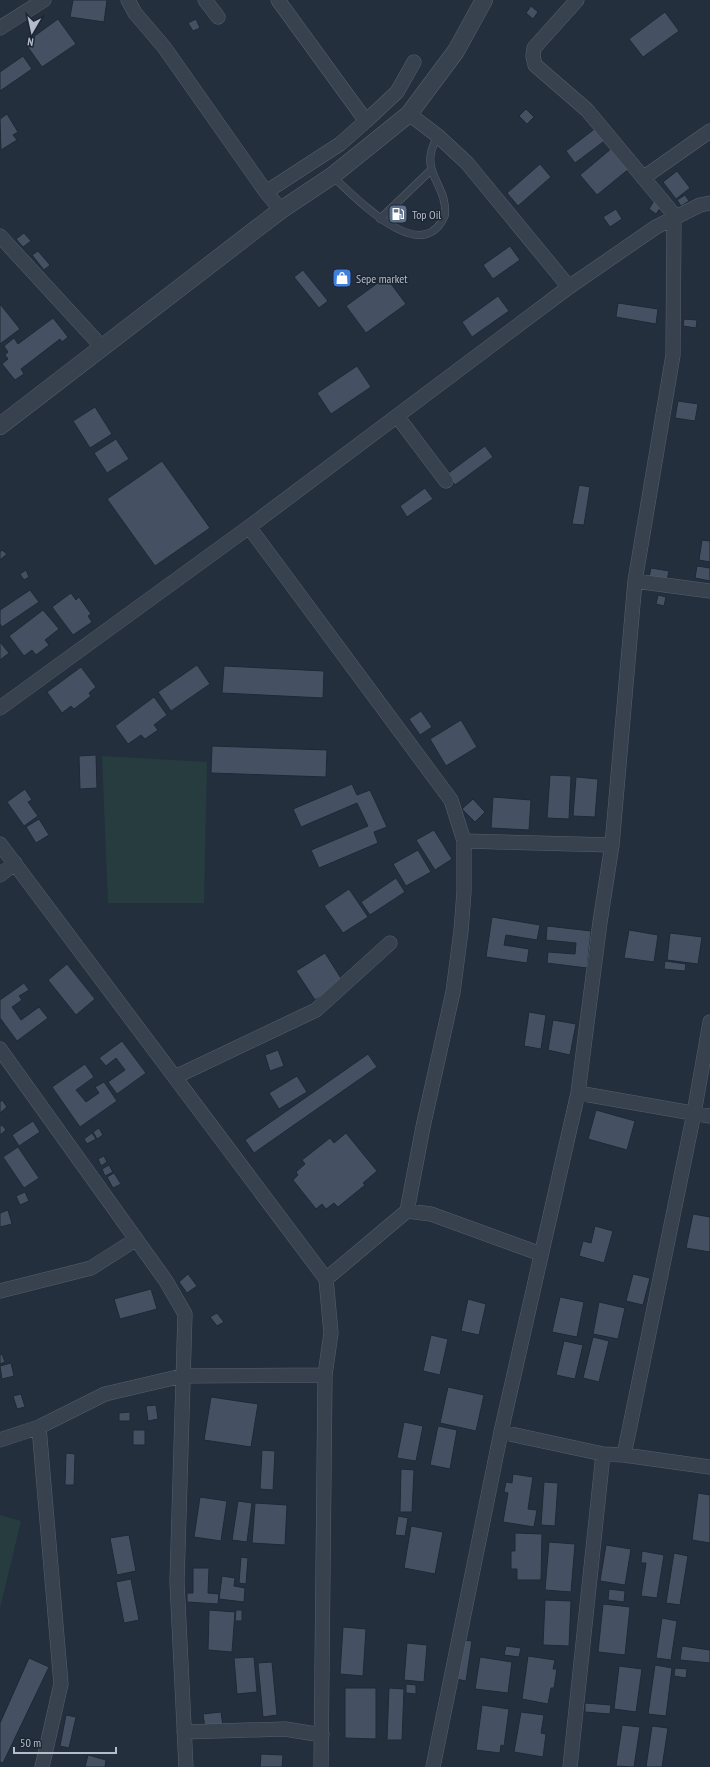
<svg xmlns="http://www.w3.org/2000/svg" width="710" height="1767" viewBox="0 0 710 1767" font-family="'PT Sans Narrow',sans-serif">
  <rect width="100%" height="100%" fill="#242f3e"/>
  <path fill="#263c3f" d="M 102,756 L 207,762 L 204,903 L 108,903 Z
    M 0,1515 L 21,1521 L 0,1608 Z"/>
  <path fill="#455162" stroke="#1f2835" d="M 73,0 L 107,0 L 104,22 L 70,17 Z
    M 531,6 L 538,12 L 533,19 L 526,13 Z
    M 665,12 L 679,31 L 643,57 L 629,39 Z
    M 58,19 L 76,44 L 42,67 L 25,43 Z
    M 196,19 L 200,28 L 193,31 L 188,23 Z
    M 23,56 L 32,69 L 0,91 L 0,72 Z
    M 526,109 L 534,117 L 527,124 L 519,116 Z
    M 7,114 L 18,132 L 13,135 L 17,140 L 1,150 L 0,119 Z
    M 597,127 L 607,139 L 575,163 L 566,151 Z
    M 612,148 L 630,168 L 597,195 L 580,175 Z
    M 540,164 L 551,177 L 518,206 L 507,193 Z
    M 677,171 L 690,188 L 676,199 L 663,182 Z
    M 685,195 L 689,201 L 681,206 L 677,200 Z
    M 655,199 L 663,204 L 656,214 L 649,209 Z
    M 616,209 L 622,219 L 610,227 L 603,217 Z
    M 24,233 L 31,241 L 23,247 L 16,239 Z
    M 510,246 L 520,260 L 493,279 L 483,265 Z
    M 38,251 L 50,265 L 44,270 L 32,255 Z
    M 303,270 L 328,301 L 319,308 L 294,277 Z
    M 386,277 L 406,304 L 366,333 L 346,306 Z
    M 498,296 L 509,311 L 472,337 L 462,322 Z
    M 618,303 L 658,309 L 656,324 L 616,317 Z
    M 0,304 L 20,329 L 0,344 Z
    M 53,318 L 68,337 L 62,342 L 60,339 L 21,369 L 24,374 L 15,380 L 2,364 L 8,359 L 5,355 L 8,352 L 4,346 L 14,338 L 18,344 Z
    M 684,319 L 697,320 L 696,328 L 683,326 Z
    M 357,366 L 371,387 L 331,414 L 317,393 Z
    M 678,401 L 698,404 L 695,421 L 675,418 Z
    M 95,407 L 112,434 L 90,448 L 73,421 Z
    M 116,439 L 129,459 L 107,473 L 94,453 Z
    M 485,446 L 493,457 L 455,485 L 447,474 Z
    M 162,461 L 210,528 L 155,566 L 107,499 Z
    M 579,485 L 590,487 L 584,525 L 572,524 Z
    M 425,488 L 433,499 L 407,517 L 400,506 Z
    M 702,540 L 710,541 L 710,562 L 699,560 Z
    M 2,550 L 7,554 L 0,560 L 0,552 Z
    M 697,566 L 710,568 L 710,581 L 695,578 Z
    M 651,568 L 669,571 L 667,580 L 649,577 Z
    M 26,570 L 29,577 L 24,580 L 20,574 Z
    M 30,590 L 39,602 L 2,627 L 0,624 L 0,610 Z
    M 71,593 L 76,600 L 79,597 L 91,614 L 88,616 L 92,622 L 73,635 L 52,607 Z
    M 658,595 L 666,597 L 664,606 L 656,604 Z
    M 43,610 L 59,629 L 45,640 L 49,645 L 36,655 L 32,650 L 24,656 L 9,636 Z
    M 0,642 L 9,653 L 0,660 Z
    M 197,665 L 210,684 L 171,711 L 158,692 Z
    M 224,666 L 324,671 L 323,698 L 222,693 Z
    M 81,667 L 96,687 L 89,693 L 91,696 L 74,709 L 71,706 L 62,713 L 47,692 Z
    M 154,697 L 167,715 L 154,725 L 158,730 L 145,739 L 141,735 L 128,744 L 115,726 Z
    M 421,711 L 432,727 L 420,735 L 409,719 Z
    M 461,720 L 477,747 L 446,766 L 430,739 Z
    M 212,746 L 327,750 L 326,777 L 211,773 Z
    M 96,755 L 97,788 L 80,789 L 79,756 Z
    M 550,775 L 571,776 L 569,819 L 547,818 Z
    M 576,777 L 598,779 L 595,817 L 573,816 Z
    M 352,784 L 357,795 L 370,790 L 387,827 L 374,832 L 378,843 L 319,868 L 311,850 L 368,826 L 357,803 L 301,827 L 293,809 Z
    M 25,789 L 32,800 L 28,802 L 38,816 L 24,826 L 7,802 Z
    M 493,797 L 531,800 L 529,830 L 491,828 Z
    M 473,799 L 485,812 L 475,822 L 462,809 Z
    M 39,819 L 49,835 L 36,843 L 26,827 Z
    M 434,830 L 452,859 L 435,870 L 416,840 Z
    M 418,850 L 431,872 L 406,886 L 393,864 Z
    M 396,878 L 405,892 L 370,915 L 361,902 Z
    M 349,889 L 368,917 L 343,933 L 324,906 Z
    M 492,917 L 540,925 L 537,940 L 506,935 L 504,945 L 529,949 L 527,963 L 486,957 Z
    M 547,926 L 591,931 L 587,968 L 547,963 L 548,952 L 575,954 L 576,943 L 546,940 Z
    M 629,930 L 658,935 L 654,962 L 624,958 Z
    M 670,933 L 702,937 L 698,964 L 667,960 Z
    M 325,953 L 344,983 L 315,1000 L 296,971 Z
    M 665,961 L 686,964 L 685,971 L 664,969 Z
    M 67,964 L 95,999 L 76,1015 L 48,980 Z
    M 24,983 L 29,990 L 19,996 L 22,1000 L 12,1007 L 21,1020 L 39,1007 L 48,1018 L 17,1041 L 0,1018 L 0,1000 Z
    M 529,1012 L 546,1015 L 541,1049 L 524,1046 Z
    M 553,1020 L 576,1024 L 570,1055 L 548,1050 Z
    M 122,1041 L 146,1073 L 117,1094 L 108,1082 L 125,1070 L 116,1058 L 106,1066 L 99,1058 Z
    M 278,1050 L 284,1066 L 270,1071 L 265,1055 Z
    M 368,1054 L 377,1067 L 254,1153 L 245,1140 Z
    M 85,1064 L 94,1077 L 76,1090 L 86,1102 L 99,1093 L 95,1087 L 104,1082 L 117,1101 L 80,1127 L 52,1087 Z
    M 297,1076 L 307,1092 L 279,1109 L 269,1093 Z
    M 2,1100 L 7,1107 L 0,1113 L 0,1102 Z
    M 596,1110 L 635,1121 L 627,1150 L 588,1139 Z
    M 33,1121 L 40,1132 L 19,1146 L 12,1135 Z
    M 2,1125 L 6,1130 L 0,1135 L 0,1126 Z
    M 99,1128 L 103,1135 L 97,1139 L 93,1132 Z
    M 92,1133 L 96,1139 L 87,1144 L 84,1139 Z
    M 346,1133 L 377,1171 L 363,1183 L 365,1185 L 338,1207 L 334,1203 L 326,1209 L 322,1204 L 316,1209 L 293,1180 L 298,1175 L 296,1172 L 305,1164 L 302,1160 L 330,1138 L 334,1143 Z
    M 18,1147 L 39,1178 L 24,1188 L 3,1157 Z
    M 104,1156 L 107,1162 L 101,1166 L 98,1159 Z
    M 109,1165 L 113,1172 L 105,1176 L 102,1169 Z
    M 114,1173 L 121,1184 L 113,1188 L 107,1177 Z
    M 25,1192 L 29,1201 L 20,1205 L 16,1196 Z
    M 8,1210 L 12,1224 L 0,1227 L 0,1213 Z
    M 693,1214 L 710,1217 L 710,1252 L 686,1248 Z
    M 595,1226 L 613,1231 L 604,1263 L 579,1256 L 583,1241 L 591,1243 Z
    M 188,1274 L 197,1286 L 187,1293 L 179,1282 Z
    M 633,1274 L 650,1278 L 643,1305 L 626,1301 Z
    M 151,1289 L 157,1309 L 120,1319 L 114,1299 Z
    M 560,1297 L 584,1302 L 577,1337 L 552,1332 Z
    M 468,1299 L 486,1304 L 479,1335 L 461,1331 Z
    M 599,1302 L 625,1308 L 618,1339 L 593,1334 Z
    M 217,1313 L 224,1322 L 217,1326 L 210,1317 Z
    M 431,1335 L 448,1339 L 440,1375 L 423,1371 Z
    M 593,1337 L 609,1341 L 599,1382 L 583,1378 Z
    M 564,1341 L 583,1345 L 575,1379 L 556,1375 Z
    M 2,1354 L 5,1362 L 0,1364 L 0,1355 Z
    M 11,1363 L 14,1376 L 2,1379 L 0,1366 Z
    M 448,1387 L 484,1395 L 476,1431 L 440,1423 Z
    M 21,1394 L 25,1407 L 17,1409 L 13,1396 Z
    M 211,1397 L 258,1404 L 251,1447 L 204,1440 Z
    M 156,1405 L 158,1419 L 148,1421 L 146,1406 Z
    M 130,1412 L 130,1421 L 119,1421 L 119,1413 Z
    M 404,1422 L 423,1426 L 416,1461 L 397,1458 Z
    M 438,1426 L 457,1430 L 450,1469 L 430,1465 Z
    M 133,1430 L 145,1430 L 145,1445 L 133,1445 Z
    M 262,1450 L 275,1451 L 273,1490 L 260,1489 Z
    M 66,1453 L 75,1454 L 74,1485 L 65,1485 Z
    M 401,1469 L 414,1470 L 412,1512 L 400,1512 Z
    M 513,1474 L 533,1477 L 528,1509 L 537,1510 L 534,1527 L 503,1522 L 508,1493 L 504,1492 L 506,1482 L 512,1483 Z
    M 544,1482 L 558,1483 L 555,1526 L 541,1525 Z
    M 698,1493 L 710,1495 L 710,1543 L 692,1540 Z
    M 200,1497 L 227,1501 L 221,1541 L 194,1537 Z
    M 238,1501 L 252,1503 L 247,1542 L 232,1540 Z
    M 255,1503 L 287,1505 L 285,1545 L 252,1543 Z
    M 398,1516 L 408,1518 L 405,1536 L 395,1535 Z
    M 411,1526 L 443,1532 L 435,1574 L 404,1568 Z
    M 515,1533 L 542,1534 L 541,1580 L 517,1580 L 517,1569 L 511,1569 L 511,1551 L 515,1551 Z
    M 129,1535 L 136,1571 L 117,1575 L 110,1538 Z
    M 549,1542 L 575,1544 L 571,1592 L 545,1590 Z
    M 606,1545 L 631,1549 L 625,1585 L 600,1581 Z
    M 642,1551 L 664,1555 L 657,1598 L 641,1596 L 646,1563 L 641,1563 Z
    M 674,1553 L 688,1556 L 680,1605 L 666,1603 Z
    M 241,1557 L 248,1558 L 246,1584 L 239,1583 Z
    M 193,1568 L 209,1568 L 208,1593 L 219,1594 L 218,1604 L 187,1602 L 187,1593 L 193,1593 Z
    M 222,1576 L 235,1578 L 234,1586 L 245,1588 L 244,1602 L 219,1599 Z
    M 131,1579 L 139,1620 L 124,1623 L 116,1582 Z
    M 609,1589 L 625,1591 L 624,1602 L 608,1600 Z
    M 545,1600 L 571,1601 L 569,1646 L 543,1645 Z
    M 603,1604 L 630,1607 L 625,1655 L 598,1652 Z
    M 209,1610 L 235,1612 L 232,1652 L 208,1650 Z
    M 236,1610 L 242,1610 L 242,1621 L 235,1621 Z
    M 662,1618 L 677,1621 L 671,1660 L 656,1658 Z
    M 343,1627 L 366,1629 L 363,1676 L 340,1674 Z
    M 463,1640 L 472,1641 L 466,1681 L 456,1679 Z
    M 407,1643 L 427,1645 L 424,1682 L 404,1680 Z
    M 506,1646 L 521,1648 L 519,1657 L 504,1655 Z
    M 682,1646 L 710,1650 L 710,1663 L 680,1660 Z
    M 528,1656 L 555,1660 L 553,1669 L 557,1669 L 554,1688 L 551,1688 L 548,1704 L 522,1699 Z
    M 254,1657 L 257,1692 L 237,1694 L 234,1658 Z
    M 480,1657 L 512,1662 L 508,1693 L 475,1689 Z
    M 29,1658 L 49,1667 L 3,1763 L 0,1762 L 0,1723 Z
    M 272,1662 L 277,1715 L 263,1717 L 258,1663 Z
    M 655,1665 L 672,1668 L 666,1716 L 648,1714 Z
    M 619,1666 L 642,1669 L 636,1712 L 614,1709 Z
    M 675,1668 L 687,1669 L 686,1678 L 674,1676 Z
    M 406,1684 L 416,1685 L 416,1694 L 406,1693 Z
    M 345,1688 L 376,1688 L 376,1739 L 345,1738 Z
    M 389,1688 L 404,1689 L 402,1740 L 387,1740 Z
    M 585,1703 L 611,1705 L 610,1714 L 585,1712 Z
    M 482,1705 L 509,1709 L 504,1746 L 501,1745 L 500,1753 L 476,1750 Z
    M 221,1712 L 223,1726 L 205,1728 L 203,1714 Z
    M 521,1712 L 544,1715 L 541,1733 L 546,1734 L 543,1757 L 514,1752 Z
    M 66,1715 L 76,1717 L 69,1748 L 60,1746 Z
    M 622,1725 L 640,1727 L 634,1767 L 616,1766 Z
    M 652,1726 L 668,1728 L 662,1767 L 646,1767 Z
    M 261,1754 L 283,1755 L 282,1767 L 260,1767 Z
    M 88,1755 L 106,1760 L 105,1767 L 85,1767 Z"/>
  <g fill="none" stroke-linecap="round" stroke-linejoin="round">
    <g stroke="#565f6c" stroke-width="8">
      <path id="service" d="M 332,176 C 355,196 422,270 445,215 C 448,183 416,172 438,136
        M 380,219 L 431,170"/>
    </g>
    <g stroke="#565f6c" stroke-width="15">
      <path id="minor" d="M 128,0 L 135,13 L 164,47 L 266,192 L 281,210
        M 205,0 L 218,17
        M 577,0 L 534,48 L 533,56 L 535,65 L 587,110 L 676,217
        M 0,28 L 44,0
        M 409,114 L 438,136 L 467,163 L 569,287
        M 366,121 L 397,92 L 414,62
        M 643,178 L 710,131
        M 266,192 L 340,144 L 366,121 L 278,0
        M 0,236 L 102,347
        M 397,416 L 446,481
        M 249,527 L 451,800 L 464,841 L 464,892 L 461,931 L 453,992 L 423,1127 L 407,1211
        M 635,581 L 710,591
        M 0,708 L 249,527 L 569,287 L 656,227 L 700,205 L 710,203
        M 464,841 L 612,845
        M 0,844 L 326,1279 L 331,1333 L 325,1375 L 321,1767
        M 0,875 L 15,863
        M 0,1049 L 166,1281 L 185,1314 L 177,1582 L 186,1767
        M 175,1077 L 316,1010 L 390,943
        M 578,1093 L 710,1116
        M 326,1279 L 407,1211 L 431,1214 L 541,1254
        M 0,1291 L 91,1268 L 135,1240
        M 39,1427 L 61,1684 L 42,1767
        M 501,1432 L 603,1454 L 624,1455 L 710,1467
        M 0,1440 L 39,1427 L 105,1394 L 182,1376 L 325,1375
        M 624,1455 L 694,1113 L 710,1022
        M 184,1732 L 285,1729 L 322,1735
        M 433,1767 L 501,1432 L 578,1093 L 600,922 L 612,845 L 635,581 L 673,355 L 674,218
        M 570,1767 L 603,1454"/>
    </g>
    <g stroke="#565f6c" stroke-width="18">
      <path id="tertiary" d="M 0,426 L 281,210 L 332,176 L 409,114 L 456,51 L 484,0"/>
    </g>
    <use href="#service" stroke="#38414e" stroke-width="7"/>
    <use href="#minor" stroke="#38414e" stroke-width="14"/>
    <use href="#tertiary" stroke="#38414e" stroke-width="17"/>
  </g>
  <defs>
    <g id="fuel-square" transform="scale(1)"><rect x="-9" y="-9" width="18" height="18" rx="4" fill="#5c6f8a" stroke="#1d2633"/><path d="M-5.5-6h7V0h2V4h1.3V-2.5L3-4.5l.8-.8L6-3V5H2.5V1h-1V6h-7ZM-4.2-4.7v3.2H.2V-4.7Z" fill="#fff"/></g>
    <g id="shop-square" transform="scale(1)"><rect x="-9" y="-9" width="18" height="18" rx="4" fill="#3f7fe0" stroke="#1d2633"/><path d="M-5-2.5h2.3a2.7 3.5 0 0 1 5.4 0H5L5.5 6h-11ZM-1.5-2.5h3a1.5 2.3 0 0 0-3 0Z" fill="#fff"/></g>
  </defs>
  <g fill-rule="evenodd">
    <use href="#fuel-square" x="398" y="214"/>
    <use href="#shop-square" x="342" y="278"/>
  </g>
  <g text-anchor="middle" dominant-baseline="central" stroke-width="3" stroke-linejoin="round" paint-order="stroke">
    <g font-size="12" fill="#b4bcc9" stroke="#1d2633" text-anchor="start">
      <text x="412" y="214">Top Oil</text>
      <text x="356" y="278">Sepe market</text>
    </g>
  </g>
  <g transform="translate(32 32) rotate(189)" stroke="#1d2633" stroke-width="3" paint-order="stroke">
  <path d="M0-3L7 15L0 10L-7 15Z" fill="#b4bcc9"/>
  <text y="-6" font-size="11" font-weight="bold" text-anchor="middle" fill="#b4bcc9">N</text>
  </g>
  <path d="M14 1747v6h102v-6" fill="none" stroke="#b4bcc9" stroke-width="2"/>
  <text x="20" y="1747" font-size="12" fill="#b4bcc9" stroke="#1d2633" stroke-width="3" paint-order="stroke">50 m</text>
</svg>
